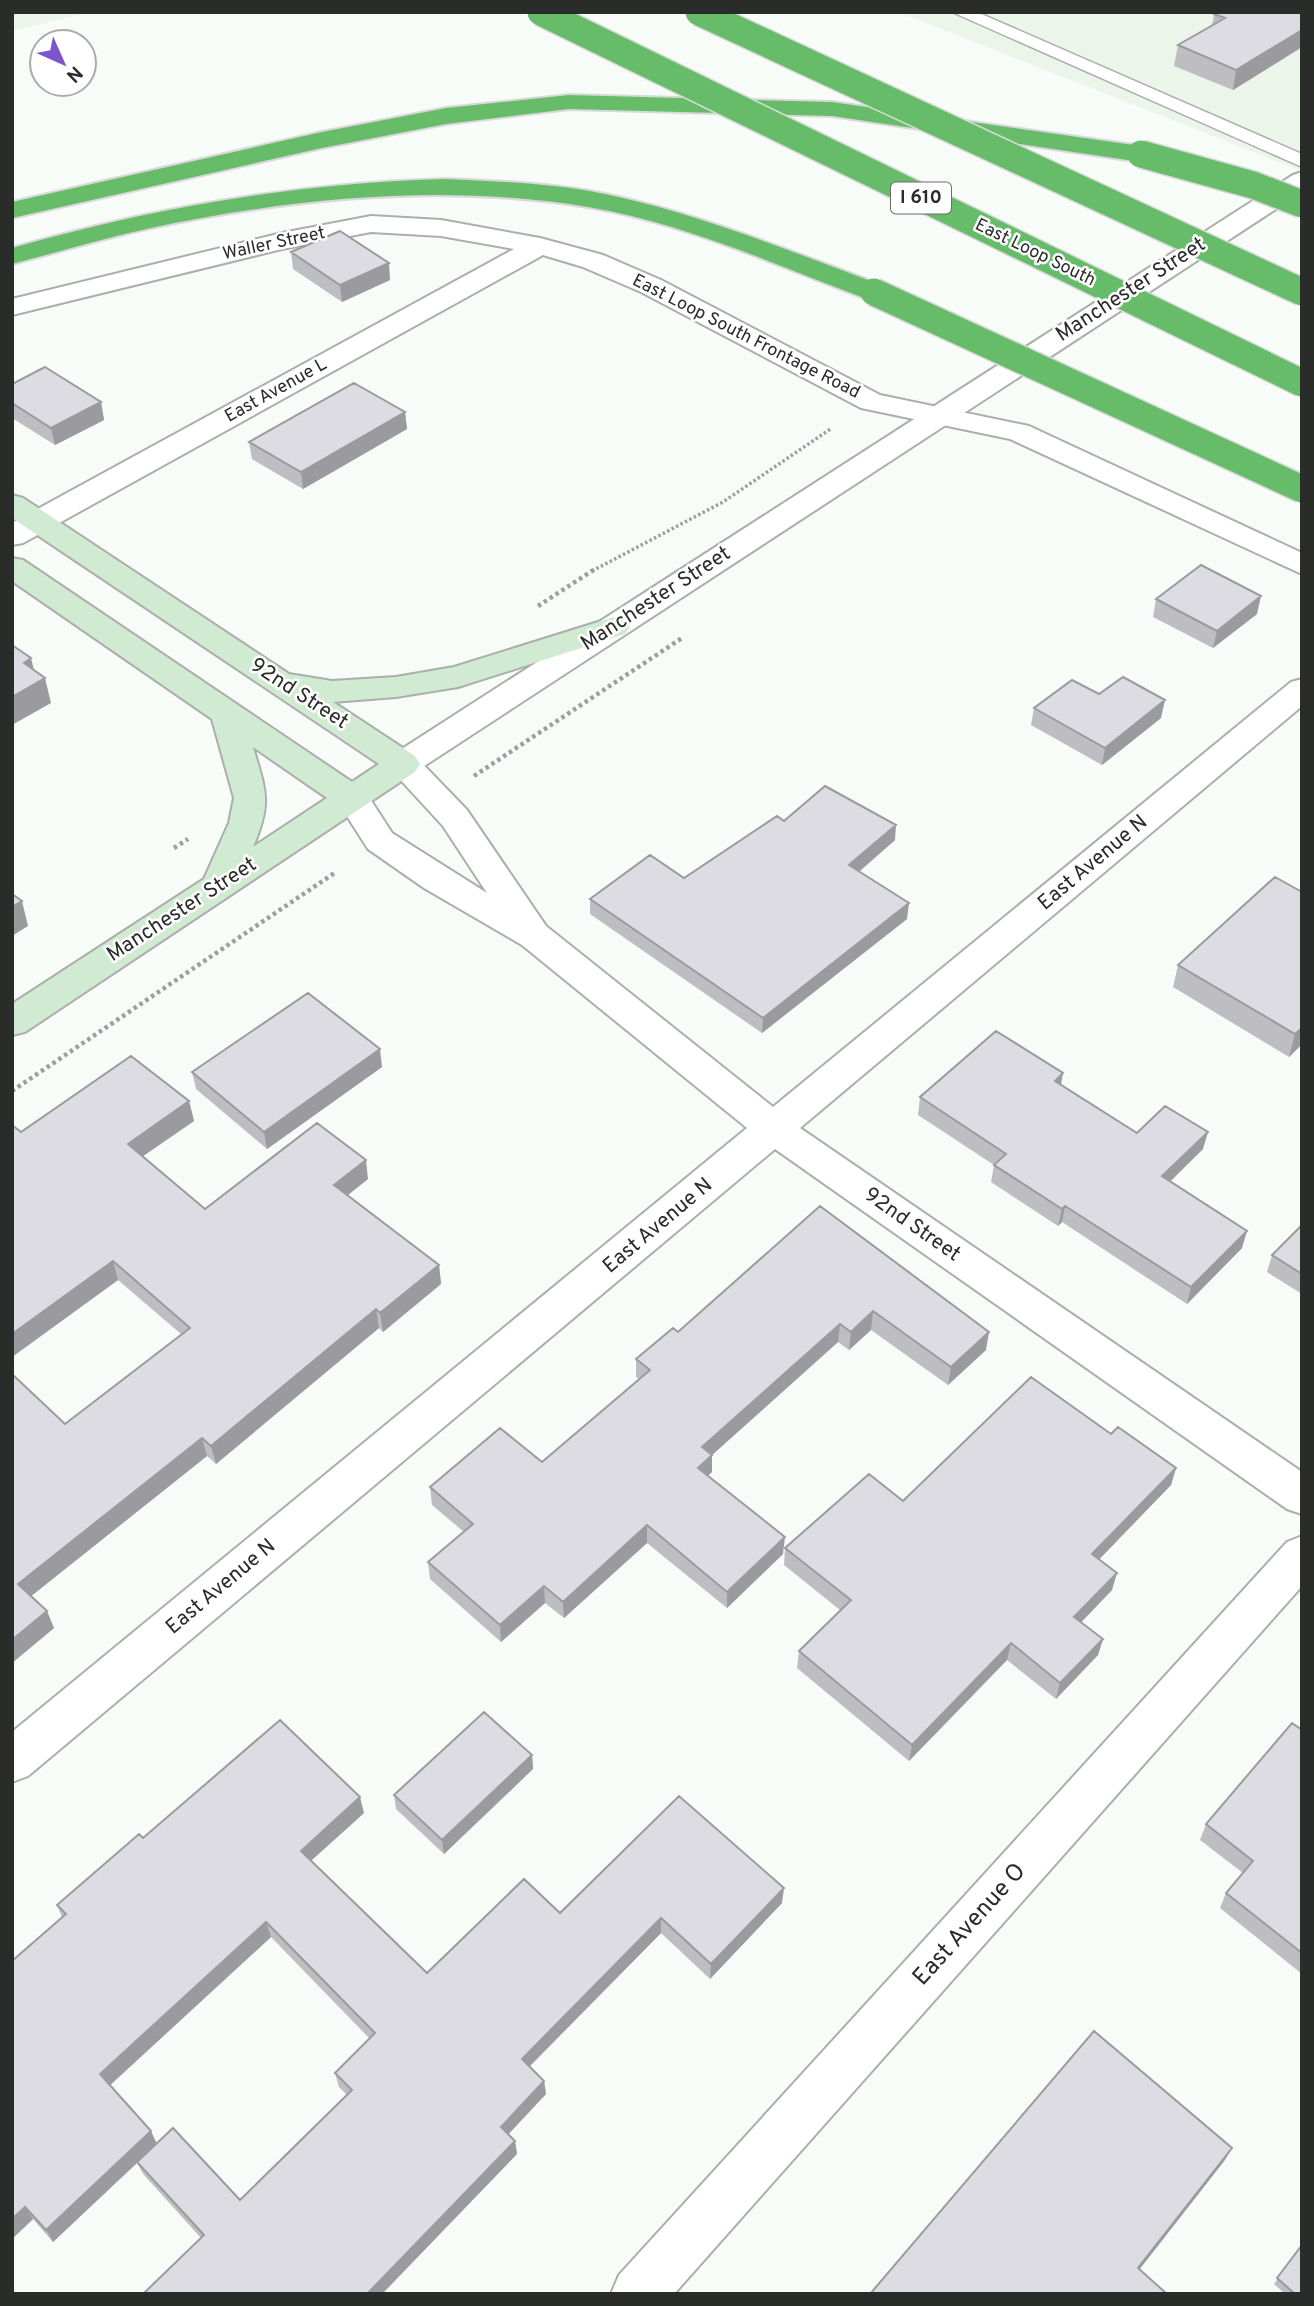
<svg xmlns="http://www.w3.org/2000/svg" width="1314" height="2306" viewBox="0 0 1314 2306" font-family="Overpass,sans-serif">
  <rect width="100%" height="100%" fill="#f8fcf8"/>
  <path fill="#ebf5ea" d="M 12,12 L 90,12 L 12,31 Z
    M 898,12 L 1302,12 L 1302,171 Z"/>
  <g fill="none" stroke-linecap="round" stroke-linejoin="round">
    <g stroke="#abafab" stroke-width="3">
      <path id="service" d="M 952,12 L 977,12 L 1302,154 L 1302,167 Z"/>
    </g>
    <g stroke="#abafab" stroke-width="4">
      <path id="minor" d="M 371,216 L 441,220 L 540,238 L 603,255 L 661,280 L 880,395 L 1029,426 L 1302,553 L 1302,574 L 1010,439 L 861,408 L 641,292 L 583,267 L 543,255 L 23,543 L 12,545 L 12,523 L 514,249 L 441,236 L 371,232 L 282,249 L 12,315 L 12,299 L 282,233 Z
        M 1302,679 L 1302,706 L 800,1128 L 1302,1472 L 1302,1514 L 1287,1509 L 775,1149 L 28,1776 L 12,1782 L 12,1732 L 747,1128 L 522,945 L 424,888 L 368,849 L 336,799 L 341,791 L 353,788 L 365,791 L 392,833 L 487,893 L 443,826 L 386,764 L 391,756 L 403,753 L 415,756 L 467,810 L 546,926 L 773,1107 L 1291,682 Z
        M 1302,1536 L 1302,1586 L 674,2294 L 611,2294 L 619,2275 L 1287,1542 Z"/>
    </g>
    <g stroke="#abafab" stroke-width="4">
      <path id="tertiary" d="M 1302,172 L 1302,192 L 415,772 L 403,775 L 391,772 L 386,764 L 391,756 L 1293,175 Z"/>
    </g>
    <g stroke="#abafab" stroke-width="4">
      <path id="secondary" d="M 12,495 L 23,498 L 289,674 L 332,681 L 396,677 L 454,667 L 614,617 L 625,620 L 630,627 L 625,634 L 458,687 L 396,697 L 333,702 L 415,756 L 420,764 L 415,772 L 25,1032 L 12,1035 L 12,1004 L 204,879 L 229,823 L 234,798 L 212,719 L 12,581 L 12,558 L 23,560 L 352,782 L 379,764 L 12,518 ZM 253,747 L 327,798 L 253,847 C 272,802 266,792 253,747 Z"/>
    </g>
    <g stroke="#d9d9d9" stroke-width="4">
      <path id="motorway" d="M 569,95 L 832,102 L 1141,146 L 1150,149 L 1154,154 L 1150,159 L 1141,162 L 832,116 L 569,109 L 446,124 L 322,148 L 12,218 L 12,202 L 322,132 L 446,108 Z
        M 446,179 C 494,181 542,183 590,191 C 691,210 787,250 884,286 L 888,292 L 884,298 L 864,298 C 774,264 683,223 588,207 C 443,183 293,198 151,228 C 104,238 59,252 12,264 L 12,248 C 155,207 297,183 446,179 Z"/>
    </g>
    <path stroke="#9c9f9c" stroke-width="3.5" stroke-dasharray="2.5 2.5" stroke-linecap="butt" d="M 592,571 L 723,502 L 832,428"/>
    <path stroke="#9c9f9c" stroke-width="4.5" stroke-dasharray="3.5 3.5" stroke-linecap="butt" d="M 538,606 L 595,569
      M 474,776 L 682,638
      M 174,848 L 188,839
      M 12,1091 L 336,872"/>
    <use href="#service" fill="#fff" fill-rule="evenodd"/>
    <use href="#minor" fill="#fff" fill-rule="evenodd"/>
    <use href="#tertiary" fill="#fff" fill-rule="evenodd"/>
    <use href="#secondary" fill="#d1ebd2" fill-rule="evenodd"/>
    <use href="#motorway" fill="#67bc69" fill-rule="evenodd"/>
    <g stroke="#d9d9d9" stroke-width="30" stroke-linecap="butt">
      <path id="motorway-bridge" d="M 541,12 L 1302,383
        M 699,12 L 1302,292
        M 1141,154 L 1253,185 L 1302,204
        M 874,292 L 1302,489"/>
    </g>
    <use href="#motorway-bridge" stroke="#67bc69" stroke-width="27"/>
  </g>
  <path fill="#bebdc2" fill-rule="evenodd" d="M 1302,12 L 1302,47 L 1233,90 L 1174,66 L 1178,45 L 1212,26 L 1214,14 Z
    M 291,252 L 390,280 L 342,302 L 293,269 Z
    M 12,384 L 101,402 L 104,420 L 55,445 L 12,418 Z
    M 405,412 L 407,429 L 303,489 L 252,459 L 249,442 Z
    M 1156,599 L 1257,614 L 1213,648 L 1153,617 Z
    M 1099,694 L 1161,718 L 1102,765 L 1031,725 L 1034,708 Z
    M 784,821 L 895,840 L 859,872 L 907,919 L 762,1033 L 590,914 L 590,899 L 684,878 Z
    M 1302,892 L 1302,1044 L 1289,1057 L 1173,987 L 1178,965 Z
    M 382,1067 L 267,1149 L 196,1089 L 192,1072 Z
    M 1061,1085 L 1137,1133 L 1203,1149 L 1170,1182 L 1242,1248 L 1187,1304 L 1062,1222 L 1058,1226 L 991,1182 L 994,1165 L 918,1115 L 920,1097 Z
    M 189,1101 L 194,1121 L 143,1156 L 205,1209 L 368,1179 L 347,1195 L 439,1265 L 441,1284 L 383,1332 L 379,1328 L 216,1464 L 207,1456 L 31,1596 L 54,1628 L 12,1663 L 65,1424 L 181,1334 L 118,1280 L 12,1357 L 12,1125 L 21,1132 Z
    M 820,1206 L 986,1350 L 948,1385 L 871,1330 L 849,1350 L 838,1342 L 712,1455 L 712,1472 L 708,1476 L 783,1554 L 727,1608 L 647,1543 L 564,1618 L 545,1603 L 501,1642 L 430,1579 L 428,1562 L 464,1532 L 432,1505 L 430,1487 L 542,1462 L 640,1379 L 636,1377 L 636,1359 L 678,1332 Z
    M 1302,1225 L 1302,1294 L 1267,1272 L 1272,1255 Z
    M 1111,1434 L 1176,1468 L 1171,1485 L 1099,1559 L 1112,1590 L 1081,1622 L 1103,1639 L 1098,1655 L 1056,1699 L 1007,1660 L 909,1761 L 797,1668 L 799,1651 L 840,1610 L 784,1565 L 785,1548 L 903,1501 Z
    M 1302,1730 L 1302,1974 L 1220,1908 L 1226,1893 L 1243,1873 L 1200,1840 L 1206,1824 Z
    M 532,1755 L 533,1769 L 444,1854 L 396,1809 L 394,1795 Z
    M 364,1813 L 311,1861 L 427,1973 L 560,1913 L 782,1903 L 710,1979 L 661,1933 L 530,2066 L 544,2081 L 546,2094 L 508,2134 L 515,2141 L 517,2154 L 382,2294 L 143,2294 L 201,2238 L 144,2175 L 137,2163 L 53,2242 L 33,2219 L 12,2239 L 12,1961 L 62,1917 L 57,1905 L 143,1838 ZM 271,1937 L 370,2039 L 335,2073 L 339,2087 L 347,2095 L 240,2200 L 157,2143 L 110,2085 Z
    M 1302,2245 L 1302,2294 L 1285,2294 L 1274,2284 Z"/>
  <path fill="#9b9a9e" d="M 1302,30 L 1302,47 L 1233,90 L 1236,70 Z
    M 389,263 L 390,280 L 342,302 L 340,285 Z
    M 101,402 L 104,420 L 55,445 L 51,428 Z
    M 405,412 L 407,429 L 303,489 L 301,472 Z
    M 1261,596 L 1257,614 L 1213,648 L 1217,631 Z
    M 31,658 L 37,682 L 45,678 L 51,703 L 12,725 L 12,697 L 24,663 Z
    M 1165,700 L 1161,718 L 1102,765 L 1105,748 Z
    M 896,825 L 895,840 L 848,881 L 849,865 Z
    M 22,901 L 28,926 L 12,936 L 12,907 Z
    M 909,903 L 907,919 L 762,1033 L 763,1018 Z
    M 1302,1028 L 1302,1044 L 1289,1057 L 1295,1034 Z
    M 380,1049 L 382,1067 L 267,1149 L 264,1132 Z
    M 1063,1073 L 1060,1091 L 1055,1081 Z
    M 189,1101 L 194,1121 L 133,1163 L 128,1144 Z
    M 1208,1132 L 1203,1149 L 1158,1193 L 1162,1176 Z
    M 366,1160 L 368,1179 L 337,1204 L 334,1185 Z
    M 1065,1206 L 1062,1222 L 1058,1226 L 1062,1209 Z
    M 1247,1231 L 1242,1248 L 1187,1304 L 1191,1287 Z
    M 113,1261 L 118,1280 L 12,1357 L 12,1334 Z
    M 439,1265 L 441,1284 L 383,1332 L 380,1313 Z
    M 376,1309 L 379,1328 L 216,1464 L 211,1446 Z
    M 873,1311 L 871,1330 L 849,1350 L 851,1332 Z
    M 840,1324 L 838,1342 L 702,1464 L 702,1447 Z
    M 989,1332 L 986,1350 L 948,1385 L 951,1367 Z
    M 202,1438 L 207,1456 L 25,1601 L 18,1584 Z
    M 712,1455 L 712,1472 L 697,1485 L 698,1468 Z
    M 1176,1468 L 1171,1485 L 1088,1571 L 1092,1554 Z
    M 647,1525 L 647,1543 L 564,1618 L 563,1602 Z
    M 785,1537 L 783,1554 L 727,1608 L 727,1592 Z
    M 1117,1573 L 1112,1590 L 1070,1634 L 1074,1617 Z
    M 544,1586 L 545,1603 L 501,1642 L 500,1625 Z
    M 47,1611 L 54,1628 L 12,1663 L 12,1640 Z
    M 1103,1639 L 1098,1655 L 1056,1699 L 1060,1683 Z
    M 1011,1643 L 1007,1660 L 909,1761 L 912,1745 Z
    M 532,1755 L 533,1769 L 444,1854 L 442,1840 Z
    M 360,1797 L 364,1813 L 305,1866 L 301,1851 Z
    M 784,1888 L 782,1903 L 710,1979 L 711,1964 Z
    M 661,1918 L 661,1933 L 523,2073 L 522,2059 Z
    M 266,1922 L 271,1937 L 107,2088 L 100,2074 Z
    M 544,2081 L 546,2094 L 503,2140 L 501,2127 Z
    M 151,2131 L 157,2144 L 53,2242 L 46,2230 Z
    M 515,2141 L 517,2154 L 382,2294 L 367,2294 Z
    M 1232,2148 L 1225,2160 L 1132,2279 L 1138,2268 Z
    M 25,2207 L 33,2219 L 12,2239 L 12,2219 Z"/>
  <path fill="#dddce2" stroke="#9b9a9e" stroke-width="2" d="M 1216,12 L 1302,12 L 1302,30 L 1236,70 L 1178,45 L 1225,18 L 1214,14 Z
    M 340,231 L 389,263 L 340,285 L 291,252 Z
    M 45,367 L 101,402 L 51,428 L 12,403 L 12,384 Z
    M 354,383 L 405,412 L 301,472 L 249,442 Z
    M 1201,565 L 1261,596 L 1217,631 L 1156,599 Z
    M 12,645 L 31,658 L 24,663 L 45,678 L 12,697 Z
    M 1123,677 L 1165,700 L 1105,748 L 1034,708 L 1072,680 L 1099,694 Z
    M 825,786 L 896,825 L 849,865 L 909,903 L 763,1018 L 590,899 L 650,855 L 684,878 L 777,816 L 784,821 Z
    M 1275,877 L 1302,892 L 1302,1028 L 1295,1034 L 1178,965 Z
    M 12,894 L 22,901 L 12,907 Z
    M 308,993 L 380,1049 L 264,1132 L 192,1072 Z
    M 996,1031 L 1063,1073 L 1055,1081 L 1137,1133 L 1165,1106 L 1208,1132 L 1162,1176 L 1247,1231 L 1191,1287 L 1065,1206 L 1062,1209 L 994,1165 L 1006,1154 L 920,1097 Z
    M 131,1056 L 189,1101 L 128,1144 L 205,1209 L 317,1123 L 366,1160 L 334,1185 L 439,1265 L 380,1313 L 376,1309 L 211,1446 L 202,1438 L 18,1584 L 47,1611 L 12,1640 L 12,1374 L 65,1424 L 190,1328 L 113,1261 L 12,1334 L 12,1125 L 21,1132 Z
    M 820,1206 L 989,1332 L 951,1367 L 873,1311 L 851,1332 L 840,1324 L 702,1447 L 712,1455 L 698,1468 L 785,1537 L 727,1592 L 647,1525 L 563,1602 L 544,1586 L 500,1625 L 428,1562 L 473,1524 L 430,1487 L 500,1428 L 542,1462 L 650,1370 L 636,1359 L 673,1328 L 678,1332 Z
    M 1302,1225 L 1302,1274 L 1272,1255 Z
    M 1031,1377 L 1111,1434 L 1118,1427 L 1176,1468 L 1092,1554 L 1117,1573 L 1074,1617 L 1103,1639 L 1060,1683 L 1011,1643 L 912,1745 L 799,1651 L 851,1600 L 785,1548 L 869,1474 L 903,1501 Z
    M 484,1712 L 532,1755 L 442,1840 L 394,1795 Z
    M 280,1720 L 360,1797 L 301,1851 L 427,1973 L 524,1879 L 560,1913 L 679,1796 L 784,1888 L 711,1964 L 661,1918 L 522,2059 L 544,2081 L 501,2127 L 515,2141 L 367,2294 L 143,2294 L 204,2235 L 137,2162 L 173,2128 L 240,2200 L 352,2090 L 335,2073 L 375,2033 L 266,1922 L 100,2074 L 151,2131 L 46,2230 L 25,2207 L 12,2219 L 12,1961 L 66,1914 L 57,1905 L 139,1834 L 143,1838 Z
    M 1292,1723 L 1302,1730 L 1302,1953 L 1226,1893 L 1253,1861 L 1206,1824 Z
    M 1094,2031 L 1232,2148 L 1138,2268 L 1167,2294 L 870,2294 Z
    M 1302,2245 L 1302,2294 L 1295,2294 L 1277,2278 Z"/>
  <g text-anchor="middle" dominant-baseline="central" stroke-width="5" stroke-linejoin="round" paint-order="stroke">
    <g font-size="18" fill="#2a2c2a" stroke="#fff">
      <text transform="translate(274 244) rotate(-12)">Waller Street</text>
      <text transform="translate(1035 253) rotate(26)">East Loop South</text>
      <text transform="translate(746 337) rotate(27)">East Loop South Frontage Road</text>
      <text transform="translate(276 391) rotate(-29)">East Avenue L</text>
    </g>
    <rect fill="#fff" stroke="#6a6b6a" stroke-width="2" x="891" y="182.5" width="60" height="31" rx="5"/>
    <g font-size="19" font-weight="bold" fill="#2a2c2a">
      <text x="921" y="198">I 610</text>
    </g>
    <g font-size="21" fill="#2a2c2a" stroke="#fff">
      <text transform="translate(1131 290) rotate(-33)">Manchester Street</text>
      <text transform="translate(656 599) rotate(-33)">Manchester Street</text>
      <text transform="translate(299 694) rotate(33)">92nd Street</text>
      <text transform="translate(1093 863) rotate(-40)">East Avenue N</text>
      <text transform="translate(182 910) rotate(-33)">Manchester Street</text>
      <text transform="translate(912 1225) rotate(35)">92nd Street</text>
      <text transform="translate(658 1226) rotate(-40)">East Avenue N</text>
      <text transform="translate(221 1587) rotate(-40)">East Avenue N</text>
    </g>
    <g font-size="24" fill="#2a2c2a" stroke="#fff">
      <text transform="translate(970 1925) rotate(-48)">East Avenue O</text>
    </g>
  </g>
  <rect width="1314" height="2306" fill="none" stroke="#2a2c2a" stroke-width="28"/>
  <g transform="translate(63 63) rotate(135)"><circle r="33" fill="#ffffff" stroke="#aaabaa" stroke-width="2"/>
  <path d="M0-5L12 26L0 18L-12 26Z" fill="#7b56cf"/>
  <text y="-10" font-size="19" font-weight="bold" text-anchor="middle" fill="#2a2c2a">N</text>
  </g>
</svg>
